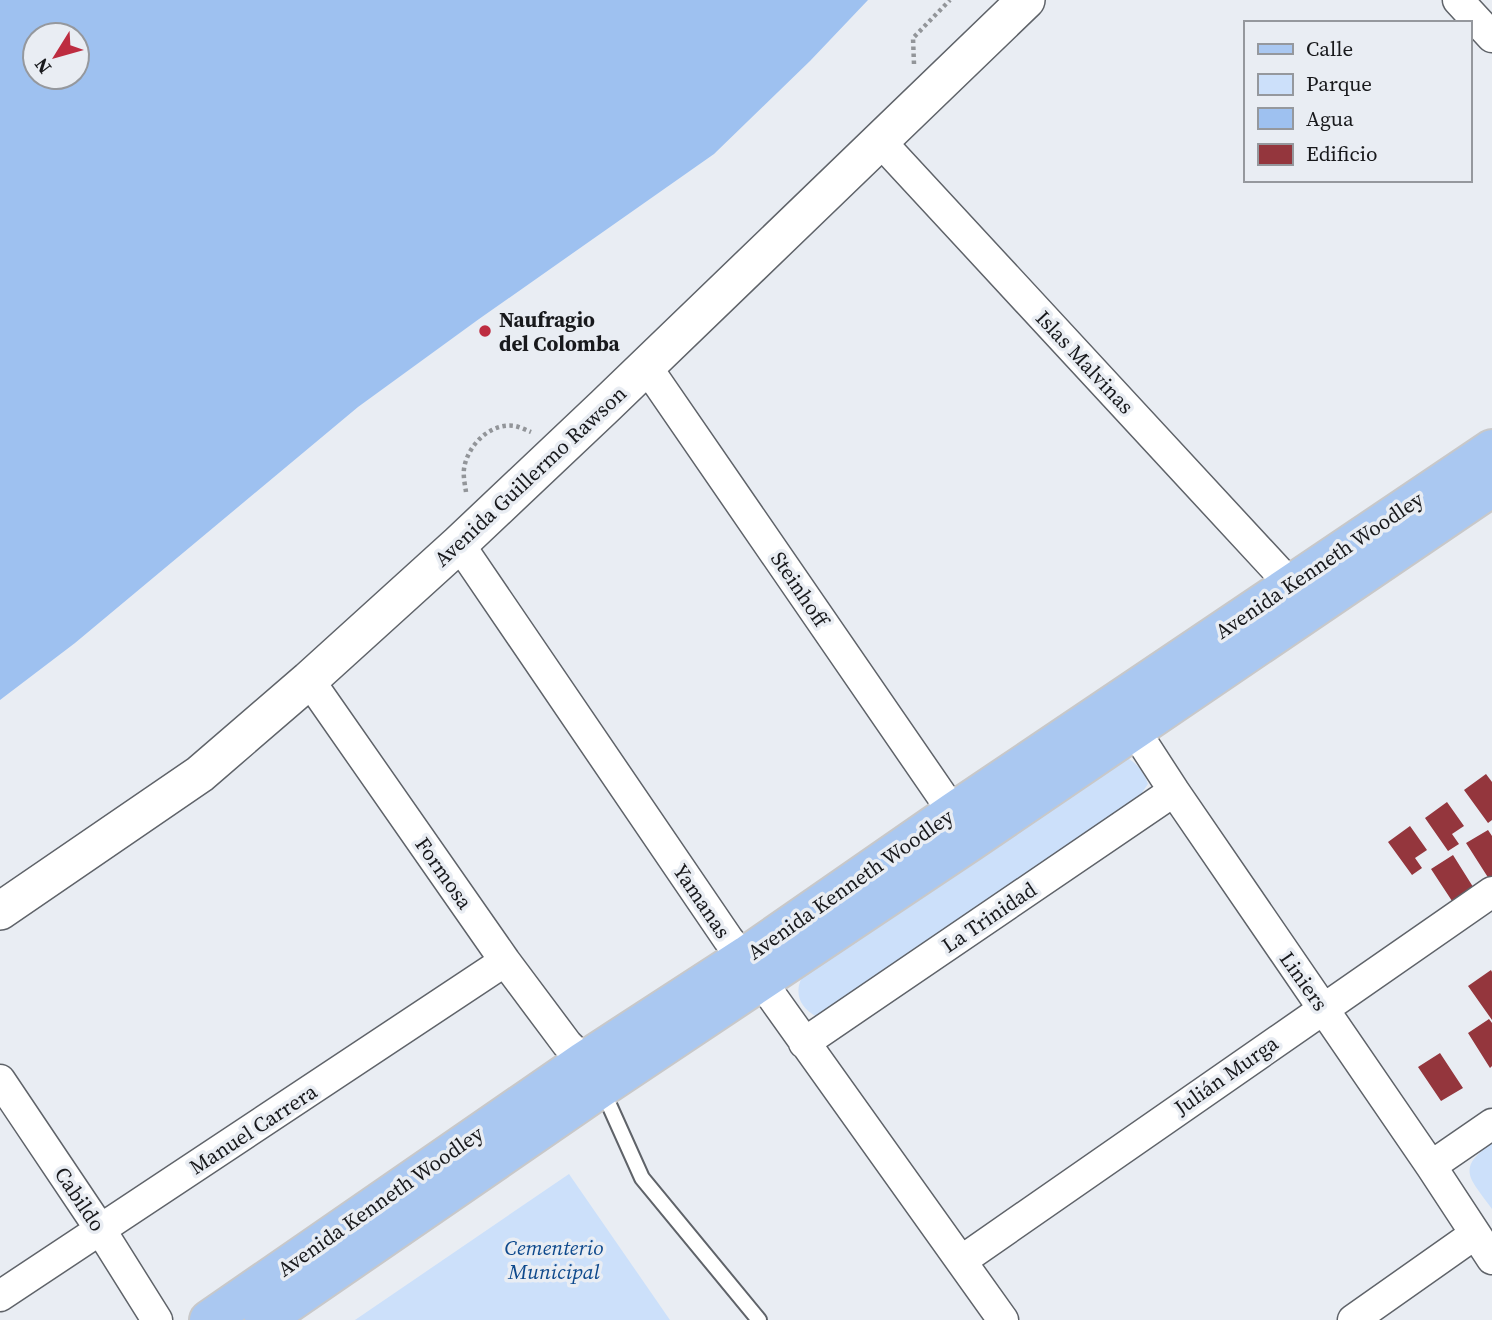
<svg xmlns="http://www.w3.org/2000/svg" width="1492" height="1320" viewBox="0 0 1492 1320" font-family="'Source Serif 4',serif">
  <rect width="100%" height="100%" fill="#e9edf3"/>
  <path fill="#cce0fa" d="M 1122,755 C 1136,762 1143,770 1148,784 L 1141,794 L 817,1017 C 796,1006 793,987 807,970 Z
    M 1492,1143 L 1492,1209 C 1470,1178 1455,1169 1492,1143 Z
    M 569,1174 L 670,1320 L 355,1320 Z"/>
  <path fill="#9ec1f0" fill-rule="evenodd" d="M 0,0 L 868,0 L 810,61 L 714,154 L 479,319 L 358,407 L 75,643 L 0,700 ZM 35,35 L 77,35 L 77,77 L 35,77 Z"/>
  <path fill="#94363d" d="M 1486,774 L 1492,782 L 1492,820 L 1488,823 L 1464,790 Z
    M 1447,802 L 1464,826 L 1452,834 L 1459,844 L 1448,851 L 1425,818 Z
    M 1410,826 L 1427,850 L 1415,858 L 1422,868 L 1412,875 L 1388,842 Z
    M 1488,830 L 1492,836 L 1492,877 L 1489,879 L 1466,843 Z
    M 1453,855 L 1475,890 L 1454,904 L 1431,869 Z
    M 1491,970 L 1492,972 L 1492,1020 L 1468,986 Z
    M 1489,1019 L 1492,1023 L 1492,1066 L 1490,1068 L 1468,1033 Z
    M 1440,1053 L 1463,1088 L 1441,1101 L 1418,1067 Z"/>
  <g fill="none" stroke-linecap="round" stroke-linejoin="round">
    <g stroke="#5f6369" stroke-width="18">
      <path id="service" d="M 602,1089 L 642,1178 L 759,1320"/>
    </g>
    <g stroke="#5f6369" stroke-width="33">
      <path id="minor" d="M 1458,0 L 1492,37
        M 880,141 L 1290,584
        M 646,366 L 953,812
        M 459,544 L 728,939 L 761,981 L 1003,1320
        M 309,680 L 505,961 L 567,1044 L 584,1061
        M 1124,714 L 1174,791 L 1431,1166 L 1492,1259
        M 804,1043 L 1174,791
        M 0,1080 L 100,1229 L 157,1320
        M 1431,1166 L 1492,1124
        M 961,1261 L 1492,892
        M 0,1296 L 505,961
        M 1353,1320 L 1475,1234"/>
    </g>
    <g stroke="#5f6369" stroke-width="40">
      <path id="tertiary" d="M 0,911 L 200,774 L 309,680 L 459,544 L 605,406 L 1026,0"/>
    </g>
    <g stroke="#c8c8c9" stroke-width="42">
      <path id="primary" d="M 209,1320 L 584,1061 L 747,955 L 953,812 L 1492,449
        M 264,1320 L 601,1088 L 971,841 L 1492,487"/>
    </g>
    <path stroke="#929599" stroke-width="4.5" stroke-dasharray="3.5 3.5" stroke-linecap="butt" d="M 914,64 L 913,38 L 950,0
      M 466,492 C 465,485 463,476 464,469 C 467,446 490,422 515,426 C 520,427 526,430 531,432"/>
    <use href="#service" stroke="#fff" stroke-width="14"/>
    <use href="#minor" stroke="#fff" stroke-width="30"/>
    <use href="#tertiary" stroke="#fff" stroke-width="37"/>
    <use href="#primary" stroke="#aac8f1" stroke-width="38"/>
  </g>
  <circle fill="#bd2c40" stroke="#e9edf3" stroke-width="2.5" cx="485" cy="331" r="7"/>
  <g text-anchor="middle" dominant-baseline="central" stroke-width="7" stroke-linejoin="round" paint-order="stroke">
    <g font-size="21" font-weight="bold" fill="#18191c" stroke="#e9edf3" text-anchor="start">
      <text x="499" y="319">Naufragio<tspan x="499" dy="24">del Colomba</tspan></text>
    </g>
    <g font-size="21" fill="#18191c" stroke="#e9edf3">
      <text transform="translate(1085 362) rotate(47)">Islas Malvinas</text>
      <text transform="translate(530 476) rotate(-43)">Avenida Guillermo Rawson</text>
      <text transform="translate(1319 565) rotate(-34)">Avenida Kenneth Woodley</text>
      <text transform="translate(800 589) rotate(56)">Steinhoff</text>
      <text transform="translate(444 873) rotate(55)">Formosa</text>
      <text transform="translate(850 884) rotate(-35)">Avenida Kenneth Woodley</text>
      <text transform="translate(702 901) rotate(56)">Yamanas</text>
      <text transform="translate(989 917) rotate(-34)">La Trinidad</text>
      <text transform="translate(1304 981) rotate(55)">Liniers</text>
      <text transform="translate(1226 1075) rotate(-35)">Julián Murga</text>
      <text transform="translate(253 1129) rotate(-33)">Manuel Carrera</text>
      <text transform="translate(80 1199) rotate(56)">Cabildo</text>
      <text transform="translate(380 1201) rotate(-35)">Avenida Kenneth Woodley</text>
    </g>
    <g font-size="21" font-style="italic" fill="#0e498c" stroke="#e9edf3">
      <text x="554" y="1247">Cementerio<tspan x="554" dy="24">Municipal</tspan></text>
    </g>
  </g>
  <rect x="1244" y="21" width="228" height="161" fill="#e9edf3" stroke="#95989d" stroke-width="2"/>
  <rect x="1258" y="44" width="35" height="10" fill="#aac8f1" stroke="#95989d" stroke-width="2"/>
  <text x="1306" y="56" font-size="21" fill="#18191c">Calle</text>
  <rect x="1258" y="74" width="35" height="21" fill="#cce0fa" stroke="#95989d" stroke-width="2"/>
  <text x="1306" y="91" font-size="21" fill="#18191c">Parque</text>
  <rect x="1258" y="108" width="35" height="21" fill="#9ec1f0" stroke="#95989d" stroke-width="2"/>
  <text x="1306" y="126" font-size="21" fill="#18191c">Agua</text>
  <rect x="1258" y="144" width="35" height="21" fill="#94363d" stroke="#95989d" stroke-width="2"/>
  <text x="1306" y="161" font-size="21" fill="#18191c">Edificio</text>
  <g transform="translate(56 56) rotate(233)"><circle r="33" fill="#e9edf3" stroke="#95989d" stroke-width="2"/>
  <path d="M0-5L12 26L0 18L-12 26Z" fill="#bd2c40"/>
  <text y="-10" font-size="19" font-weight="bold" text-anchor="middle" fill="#18191c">N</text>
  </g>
</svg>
